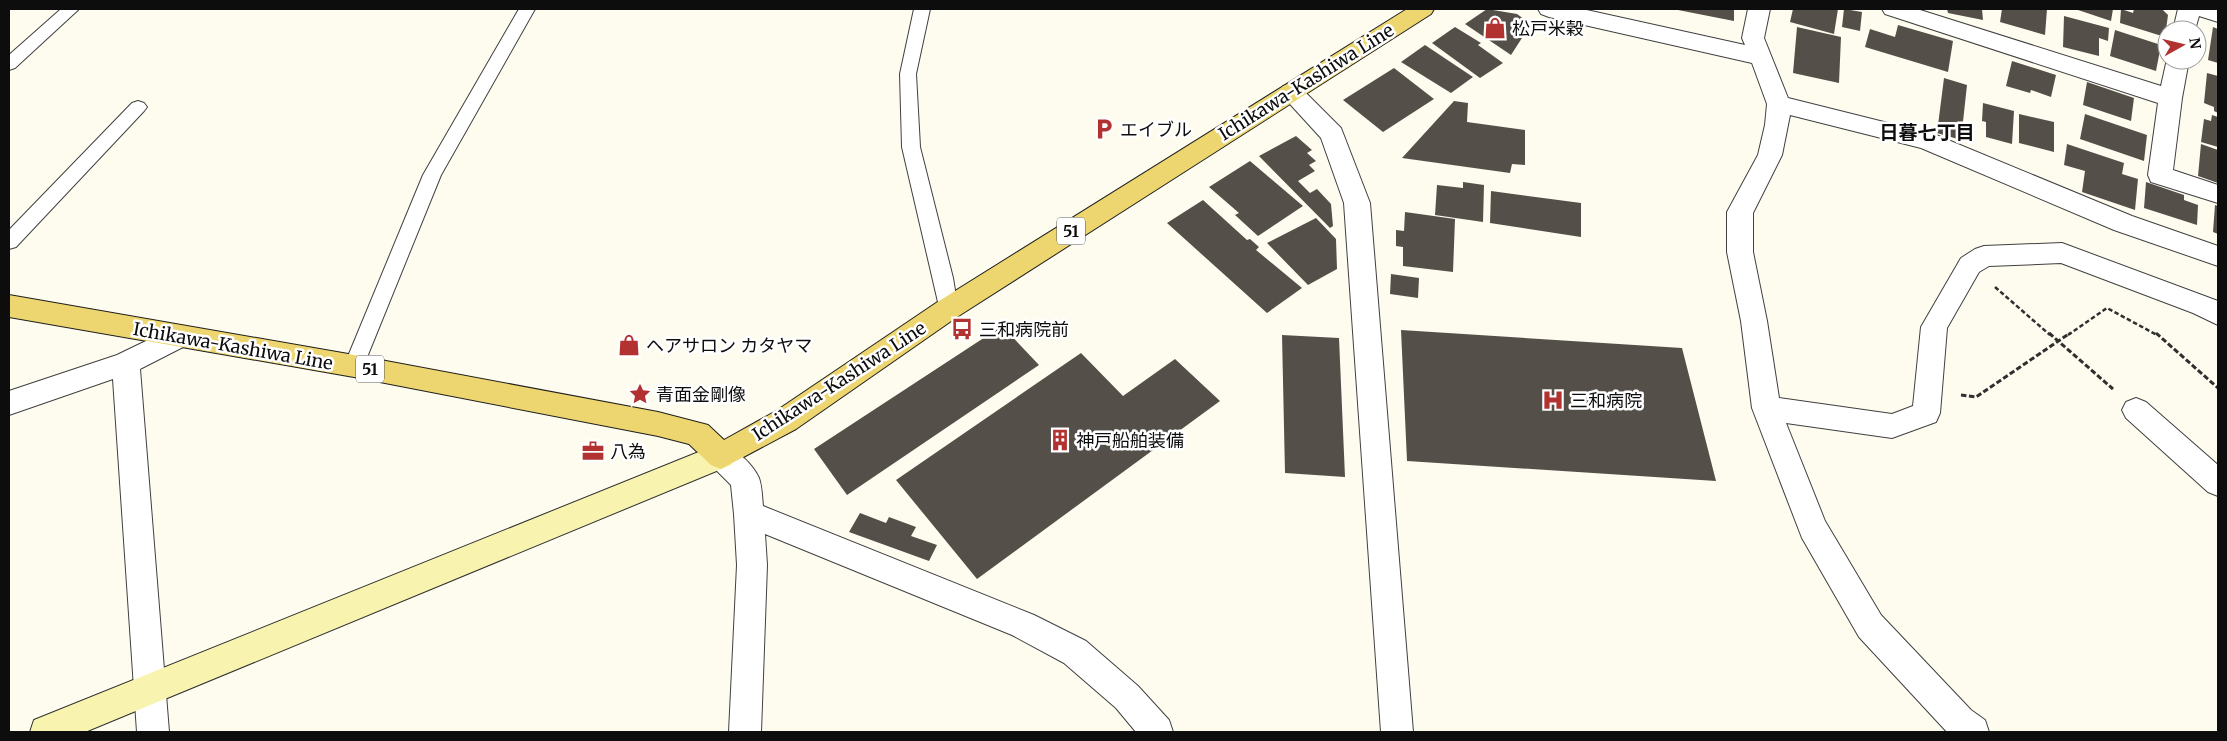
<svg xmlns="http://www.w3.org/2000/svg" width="2227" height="741" viewBox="0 0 2227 741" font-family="Merriweather,'Noto Sans JP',serif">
  <rect width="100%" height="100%" fill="#fefcef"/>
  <path fill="#554f4a" d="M 1487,9 L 1517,14 L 1531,24 L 1511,55 L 1465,24 Z
    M 1678,9 L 1734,9 L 1734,21 L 1678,10 Z
    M 1793,9 L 1838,9 L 1834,34 L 1790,22 Z
    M 1844,9 L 1862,12 L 1860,31 L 1842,27 Z
    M 1947,9 L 1982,9 L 1983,20 L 1948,13 Z
    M 2002,9 L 2047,9 L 2045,35 L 2000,22 Z
    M 2075,9 L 2113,9 L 2111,21 Z
    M 2121,9 L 2133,13 L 2134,9 L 2162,9 L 2168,15 L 2165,37 L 2120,23 Z
    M 2064,16 L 2109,28 L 2108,41 L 2099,38 L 2099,56 L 2063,47 Z
    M 1898,25 L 1953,41 L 1948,72 L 1865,47 L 1870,29 L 1895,37 Z
    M 1455,27 L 1481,43 L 1478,45 L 1503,63 L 1480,78 L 1432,43 Z
    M 1797,27 L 1841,37 L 1839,83 L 1793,73 Z
    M 2213,27 L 2218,29 L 2218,63 L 2208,60 Z
    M 2115,30 L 2161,45 L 2156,71 L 2110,56 Z
    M 1425,45 L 1473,77 L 1451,93 L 1401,62 Z
    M 2012,61 L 2056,75 L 2051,97 L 2031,90 L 2030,93 L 2006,86 Z
    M 1394,68 L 1434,99 L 1383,132 L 1343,100 Z
    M 2207,73 L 2218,76 L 2218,113 L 2214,111 L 2214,107 L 2204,103 Z
    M 1944,78 L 1967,85 L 1961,140 L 1937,133 Z
    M 2087,82 L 2134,98 L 2131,121 L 2083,105 Z
    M 1454,101 L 1468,103 L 1467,122 L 1525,130 L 1525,165 L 1512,164 L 1510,173 L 1402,158 Z
    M 1983,103 L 2014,111 L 2012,144 L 1986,137 L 1986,122 L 1982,121 Z
    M 2019,114 L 2054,122 L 2054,152 L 2019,143 Z
    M 2085,114 L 2147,135 L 2144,161 L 2080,139 Z
    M 2212,115 L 2218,117 L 2218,147 L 2201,142 L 2204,119 L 2211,121 Z
    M 1296,136 L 1312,150 L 1307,153 L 1316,161 L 1309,165 L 1315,171 L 1298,181 L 1310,193 L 1317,189 L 1331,204 L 1333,226 L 1330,228 L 1259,156 Z
    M 2067,144 L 2124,163 L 2122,174 L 2138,179 L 2135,210 L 2082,192 L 2085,171 L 2064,165 Z
    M 2201,144 L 2218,150 L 2218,183 L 2198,176 Z
    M 1250,161 L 1303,206 L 1258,236 L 1235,215 L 1239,213 L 1209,187 Z
    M 1463,182 L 1484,185 L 1483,222 L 1435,215 L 1437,185 L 1463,188 Z
    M 2146,182 L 2184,195 L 2184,200 L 2198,205 L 2197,225 L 2144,208 Z
    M 1491,191 L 1581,203 L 1581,237 L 1490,223 Z
    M 1203,200 L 1247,240 L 1250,239 L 1259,247 L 1256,250 L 1302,288 L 1267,313 L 1167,223 Z
    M 2215,205 L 2218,206 L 2218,234 L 2213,232 Z
    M 1405,212 L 1455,219 L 1453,272 L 1403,266 L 1403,247 L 1396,246 L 1396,230 L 1404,231 Z
    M 1316,218 L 1336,239 L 1337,269 L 1308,285 L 1267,243 Z
    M 1391,274 L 1419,278 L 1418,298 L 1390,294 Z
    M 1002,326 L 1039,365 L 847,495 L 814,449 Z
    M 1401,330 L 1682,348 L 1716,481 L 1407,461 Z
    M 1282,335 L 1339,338 L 1345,477 L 1285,473 Z
    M 1081,353 L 1123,396 L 1175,359 L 1220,401 L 977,579 L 896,480 Z
    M 860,513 L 886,523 L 889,517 L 916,527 L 911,536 L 937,545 L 929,561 L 849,532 Z"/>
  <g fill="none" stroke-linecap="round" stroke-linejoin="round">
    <g stroke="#404040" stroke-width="2">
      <path id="lane" d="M 61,9 L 79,9 L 15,68 L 9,70 L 9,55 Z
        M 519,9 L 535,9 L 441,175 L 361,372 L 354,374 L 347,372 L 344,366 L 423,175 Z
        M 914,9 L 930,9 L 916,74 L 920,147 L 953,278 L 958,309 L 955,315 L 948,317 L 941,315 L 902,147 L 900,74 Z
        M 138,101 L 144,103 L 147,107 L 144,111 L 16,247 L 9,249 L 9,230 L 132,103 Z"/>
    </g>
    <g stroke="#404040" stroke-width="2">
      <path id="street" d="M 1538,9 L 1582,9 L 1745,45 L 1742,38 L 1748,9 L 1770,9 L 1764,38 L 1788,98 L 1936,135 L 2132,216 L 2218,246 L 2218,266 L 2114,230 L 1921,148 L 1790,115 L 1782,155 L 1753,213 L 1753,252 L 1767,321 L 1779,398 L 1892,414 L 1913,406 L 1921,327 L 1961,258 L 1975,249 L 1984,246 L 2062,243 L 2218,301 L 2218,325 L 2193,313 L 2061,263 L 1989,266 L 1979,272 L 1947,328 L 1940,413 L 1936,422 L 1892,438 L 1786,423 L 1825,521 L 1881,615 L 1971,710 L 1985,720 L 1989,732 L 1947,732 L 1859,637 L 1802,538 L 1752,408 L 1741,321 L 1727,252 L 1727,212 L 1758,155 L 1765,125 L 1767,104 L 1752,63 L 1549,17 L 1541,14 Z
        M 1882,9 L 1917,9 L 2161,86 L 2167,59 L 2189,60 L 2182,98 L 2173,170 L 2218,185 L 2218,203 L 2151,182 L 2148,175 L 2158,103 L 1885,14 Z
        M 2178,9 L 2218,9 L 2218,22 L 2199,16 L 2195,30 L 2173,30 Z
        M 1291,84 L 1299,86 L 1341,128 L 1370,203 L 1413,732 L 1381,732 L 1344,203 L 1321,138 L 1279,92 L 1283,86 Z
        M 177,326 L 187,329 L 191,337 L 187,345 L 140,369 L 169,732 L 137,732 L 113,379 L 9,415 L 9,391 L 117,355 Z
        M 2136,398 L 2146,402 L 2218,465 L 2218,496 L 2208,492 L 2126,418 L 2122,410 L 2126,402 Z
        M 721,443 C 735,448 753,464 759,478 C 762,486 762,497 763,506 L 1034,615 L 1086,641 L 1138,686 L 1169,720 L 1173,732 L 1136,732 L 1116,708 L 1064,663 L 1012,635 L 765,534 L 767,565 L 761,732 L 729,732 L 737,565 L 734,514 L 731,485 L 711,465 L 707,456 L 711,447 Z"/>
    </g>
    <g stroke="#2f2f2f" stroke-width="2">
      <path id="secondary" d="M 721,443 L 731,447 L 735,456 L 731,465 L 85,732 L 30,732 L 34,720 Z"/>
    </g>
    <g stroke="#1e1e1e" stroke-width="2">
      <path id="primary" d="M 1407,9 L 1434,9 L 1431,14 L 957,317 L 796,429 L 721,469 L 711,465 L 689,444 L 658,436 L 354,377 L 9,317 L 9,295 L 354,355 L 658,412 L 708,425 L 724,440 L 776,411 L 939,301 Z"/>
    </g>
    <path stroke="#2f2f2f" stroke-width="2.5" stroke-dasharray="4.5 2.5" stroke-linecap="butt" d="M 1995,287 L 2050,335
      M 2068,335 L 2107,308 L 2157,335"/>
    <path stroke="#2f2f2f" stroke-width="3" stroke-dasharray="5.5 2.5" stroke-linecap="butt" d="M 2049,333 L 2113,389
      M 2156,333 L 2218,388
      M 1961,395 L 1976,397 L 2070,333"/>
    <use href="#lane" fill="#fff" fill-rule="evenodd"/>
    <use href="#street" fill="#fff" fill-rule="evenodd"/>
    <use href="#secondary" fill="#f8f4af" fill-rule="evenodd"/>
    <use href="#primary" fill="#edd66f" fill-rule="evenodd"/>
  </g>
  <defs>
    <g id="shop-bare" transform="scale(1.725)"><path d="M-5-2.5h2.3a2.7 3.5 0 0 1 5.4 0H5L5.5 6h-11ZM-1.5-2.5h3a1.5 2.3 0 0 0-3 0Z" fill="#b13231" stroke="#fff" stroke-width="2.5" paint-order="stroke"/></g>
    <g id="parking-bare" transform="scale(1.725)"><path d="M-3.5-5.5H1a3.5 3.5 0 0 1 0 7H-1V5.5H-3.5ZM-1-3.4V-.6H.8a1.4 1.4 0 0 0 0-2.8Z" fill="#b13231" stroke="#fff" stroke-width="2.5" paint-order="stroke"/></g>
    <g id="bus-bare" transform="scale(1.725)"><path d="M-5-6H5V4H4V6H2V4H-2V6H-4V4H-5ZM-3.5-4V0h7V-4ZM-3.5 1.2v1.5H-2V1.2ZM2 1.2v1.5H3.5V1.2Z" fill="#b13231" stroke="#fff" stroke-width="2.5" paint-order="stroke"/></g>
    <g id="sight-bare" transform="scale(1.725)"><path d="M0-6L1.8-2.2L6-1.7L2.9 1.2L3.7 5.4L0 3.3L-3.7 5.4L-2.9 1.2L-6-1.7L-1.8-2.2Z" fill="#b13231" stroke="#fff" stroke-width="2.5" paint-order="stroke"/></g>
    <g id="hospital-bare" transform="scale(1.725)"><path d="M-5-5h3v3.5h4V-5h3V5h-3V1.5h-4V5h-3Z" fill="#b13231" stroke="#fff" stroke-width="2.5" paint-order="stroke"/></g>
    <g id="building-bare" transform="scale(1.725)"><path d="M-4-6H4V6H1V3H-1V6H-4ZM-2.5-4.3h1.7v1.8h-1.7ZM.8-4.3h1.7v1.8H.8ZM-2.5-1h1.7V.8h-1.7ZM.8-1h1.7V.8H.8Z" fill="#b13231" stroke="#fff" stroke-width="2.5" paint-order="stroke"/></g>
    <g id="office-bare" transform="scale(1.725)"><path d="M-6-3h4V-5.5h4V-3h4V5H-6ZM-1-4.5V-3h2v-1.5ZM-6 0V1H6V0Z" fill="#b13231" stroke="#fff" stroke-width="2.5" paint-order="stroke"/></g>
  </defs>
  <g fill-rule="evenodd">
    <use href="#shop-bare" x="1495" y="28"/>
    <use href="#parking-bare" x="1104" y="129"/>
    <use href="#bus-bare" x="962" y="329"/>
    <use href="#shop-bare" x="629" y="345"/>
    <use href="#sight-bare" x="640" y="394"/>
    <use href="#hospital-bare" x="1553" y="400"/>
    <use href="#building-bare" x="1060" y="440"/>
    <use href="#office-bare" x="593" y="451"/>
  </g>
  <g text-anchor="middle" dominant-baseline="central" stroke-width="5" stroke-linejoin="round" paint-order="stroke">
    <g fill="#fff" stroke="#565656" stroke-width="1">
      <rect x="1057" y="217.5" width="28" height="27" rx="4"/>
      <rect x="356" y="355.5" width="28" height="27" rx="4"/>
    </g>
    <g font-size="16" font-weight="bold" fill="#0d0d0d">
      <text x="1071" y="231">51</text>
      <text x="370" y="369">51</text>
    </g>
    <g font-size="18" fill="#0d0d0d" stroke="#fff" text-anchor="start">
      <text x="1512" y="28">松戸米穀</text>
      <text x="1120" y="129">エイブル</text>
      <text x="979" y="329">三和病院前</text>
      <text x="646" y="345">ヘアサロン カタヤマ</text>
      <text x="656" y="394">青面金剛像</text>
      <text x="1570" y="400">三和病院</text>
      <text x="1076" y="440">神戸船舶装備</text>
      <text x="610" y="451">八為</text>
    </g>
    <g font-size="18" fill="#0d0d0d" stroke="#fff">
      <text transform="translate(1306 82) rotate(-32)">Ichikawa-Kashiwa Line</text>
      <text transform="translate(233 346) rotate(10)">Ichikawa-Kashiwa Line</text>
      <text transform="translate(839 381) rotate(-33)">Ichikawa-Kashiwa Line</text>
    </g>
    <g font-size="19" font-weight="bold" fill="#0d0d0d" stroke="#fff">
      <text x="1927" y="132">日暮七丁目</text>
    </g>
  </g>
  <rect width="2227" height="741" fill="none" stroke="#0d0d0d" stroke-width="20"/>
  <g transform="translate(2182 45) rotate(82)"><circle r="24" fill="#ffffff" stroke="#9e9e9e"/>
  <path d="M0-4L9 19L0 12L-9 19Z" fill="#b13231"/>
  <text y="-8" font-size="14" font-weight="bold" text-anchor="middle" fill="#0d0d0d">N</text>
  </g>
</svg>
